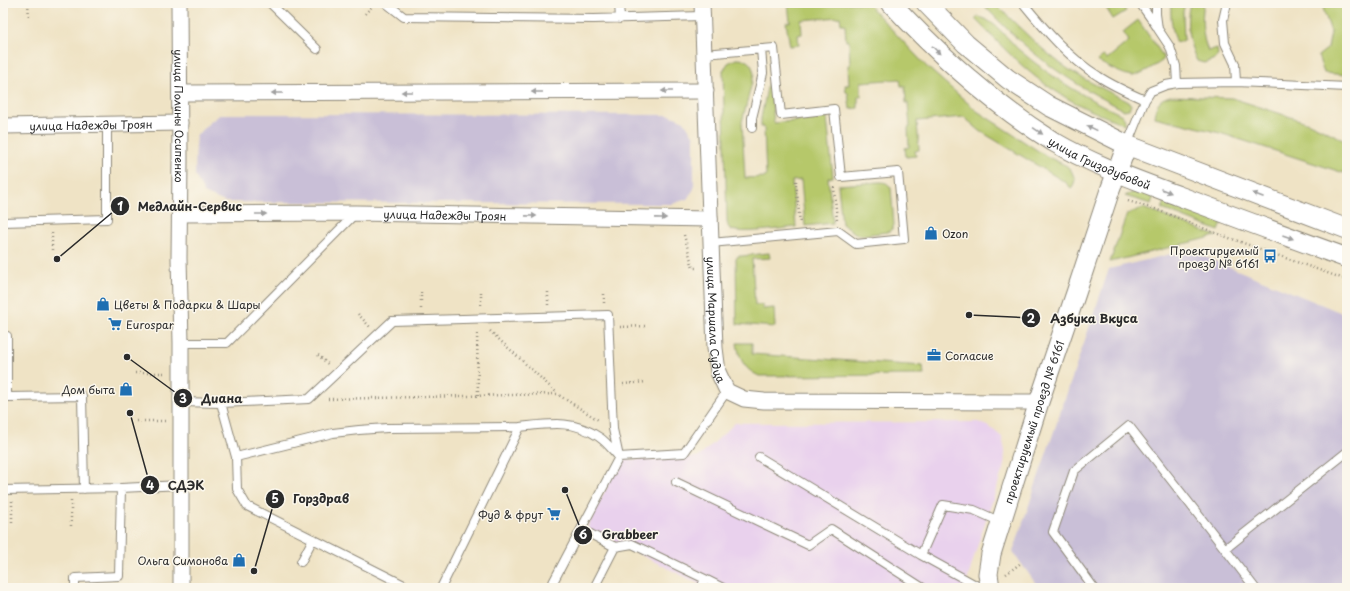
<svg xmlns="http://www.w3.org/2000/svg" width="1350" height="591" viewBox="0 0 1350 591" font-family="'Playpen Sans',sans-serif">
  <rect width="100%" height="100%" fill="#fbf7ec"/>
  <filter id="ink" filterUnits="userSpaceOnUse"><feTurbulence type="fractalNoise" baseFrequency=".025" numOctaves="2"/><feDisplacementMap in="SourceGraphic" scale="8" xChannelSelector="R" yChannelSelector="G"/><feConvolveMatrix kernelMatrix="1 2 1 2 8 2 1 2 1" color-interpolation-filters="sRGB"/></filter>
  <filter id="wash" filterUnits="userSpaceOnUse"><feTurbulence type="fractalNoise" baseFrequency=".012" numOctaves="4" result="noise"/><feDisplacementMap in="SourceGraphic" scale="16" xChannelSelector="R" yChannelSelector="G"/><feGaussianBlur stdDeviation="0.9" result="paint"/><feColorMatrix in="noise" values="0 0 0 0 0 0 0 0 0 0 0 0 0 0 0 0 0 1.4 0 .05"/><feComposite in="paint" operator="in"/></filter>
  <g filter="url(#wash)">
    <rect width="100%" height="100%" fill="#efe3c5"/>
    <path fill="#e9d1ed" d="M 979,422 L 991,428 L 1002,437 L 1005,451 L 1004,466 L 978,544 L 965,588 L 707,588 L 587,528 L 620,460 L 699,457 L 735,423 Z"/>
    <path fill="#c9bfd7" d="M 221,114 L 670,115 L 684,121 L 694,137 L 694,189 L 687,199 L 672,204 L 225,202 L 204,193 L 195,175 L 196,136 L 210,122 Z
      M 1188,250 L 1347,315 L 1347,588 L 1039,588 L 1013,552 L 1109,269 Z"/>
    <path fill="#b6c86b" stroke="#707a4b" d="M 788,3 L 867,3 L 927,67 L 977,111 L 1046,156 L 1067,166 L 1072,172 L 1075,180 L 1072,189 L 1065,182 L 980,131 L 964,117 L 917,121 L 919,150 L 915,151 L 916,156 L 906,157 L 905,148 L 909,147 L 908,128 L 910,127 L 908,103 L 906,103 L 905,86 L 901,86 L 900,79 L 861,82 L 861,96 L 858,97 L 858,108 L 850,109 L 848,93 L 846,92 L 845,85 L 849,85 L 848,65 L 850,65 L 849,41 L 846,41 L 845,24 L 841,24 L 840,17 L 801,20 L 802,34 L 798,35 L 799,45 L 790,46 L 786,22 L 790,22 Z
      M 982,3 L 995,3 C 1019,27 1043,52 1071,71 C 1090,83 1110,92 1129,102 L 1131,105 L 1129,109 L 1124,110 C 1105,100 1086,90 1068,78 C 1038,59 1005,29 982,3 Z
      M 1103,3 L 1121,3 L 1126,11 L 1113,19 Z
      M 1171,3 L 1185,3 L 1183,12 L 1184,40 L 1177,43 C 1172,31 1170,16 1171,3 Z
      M 1190,3 L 1204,3 C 1201,19 1202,37 1208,51 L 1217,48 L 1218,54 L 1215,59 L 1204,63 L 1197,61 C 1188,42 1185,23 1190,3 Z
      M 1325,3 L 1344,3 L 1347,11 L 1347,75 L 1324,73 L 1318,56 L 1328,48 L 1331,32 L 1323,8 Z
      M 978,17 C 992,18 1008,39 1018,49 C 1052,78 1082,96 1122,115 L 1125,120 L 1124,124 C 1101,115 1078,106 1057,92 C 1026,73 1001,45 975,19 Z
      M 1138,20 L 1163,56 L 1162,61 C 1156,65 1140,75 1133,76 C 1124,76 1105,65 1097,61 L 1103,56 L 1107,59 L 1129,41 L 1123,32 Z
      M 736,59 C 748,59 752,63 754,74 L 742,122 L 745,178 L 766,177 L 764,127 L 761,127 L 761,118 L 768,83 L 770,83 L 774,123 L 827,118 L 833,177 L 828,178 L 833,223 L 805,226 L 801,180 L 792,181 L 796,227 C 785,228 737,235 730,229 C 728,227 727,224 727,221 L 723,71 L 728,63 Z
      M 1170,96 L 1232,98 L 1309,123 L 1347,141 L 1347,174 L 1220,133 L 1155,117 C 1157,104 1157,100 1170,96 Z
      M 880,182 C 885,182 888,183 891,188 L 894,225 L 892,229 L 888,232 L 863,235 L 858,235 L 842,224 L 838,185 Z
      M 1134,192 L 1155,193 L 1151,204 L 1125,196 Z
      M 1167,197 L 1224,218 L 1219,231 L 1162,209 Z
      M 1143,208 L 1216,236 L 1110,262 L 1127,214 Z
      M 769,253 L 770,258 L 752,259 L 755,305 L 762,305 L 763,309 L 774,308 L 775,327 L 737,324 L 736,259 L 738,256 L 742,256 Z
      M 737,343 L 752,343 L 752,354 L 923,366 L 924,375 L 759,376 C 744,369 739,359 737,343 Z"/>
  </g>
  <g filter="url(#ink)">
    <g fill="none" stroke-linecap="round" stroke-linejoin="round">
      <g stroke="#8d8778" stroke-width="10">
        <path id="service" d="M 270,3 L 317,49
          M 386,3 L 404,17 L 594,19 L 702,16
          M 619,3 L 620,19
          M 1023,3 C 1045,30 1069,58 1098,76 C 1113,86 1129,93 1145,100
          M 1140,3 L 1157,27
          M 1156,3 L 1156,14 L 1158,29 L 1170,47 L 1176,66 L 1177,83
          M 704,54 L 774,48 L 781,115 L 834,109 L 841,177 L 898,172 L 904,239 L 856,244 L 838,231 L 711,243
          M 1236,82 L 1347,87
          M 752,128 L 752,118 L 763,73 L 761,49
          M 1127,145 L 1145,100 L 1151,91 L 1166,85 L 1177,83 L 1236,82 L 1235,64 L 1225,43 L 1223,20 L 1227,3
          M 3,222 L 107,219 L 107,124
          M 7,336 L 7,397 L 82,396 L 84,489
          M 181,343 L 227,343 L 356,213
          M 181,402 L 221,403 L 309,399 L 392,321 L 608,315 L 613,429 L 619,457 L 684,453 L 727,391
          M 221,403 L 236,457 L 237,489 L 247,506 L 410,588
          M 236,457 L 333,433 L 359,430 L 387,428 L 520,427
          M 759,457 L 921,555 L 943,505 L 974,510 L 1001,522
          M 676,482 L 808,545 L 831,529 L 923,588
          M 3,490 L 121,488
          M 581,529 L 615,547
          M 921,555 L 981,588
          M 301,562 L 313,539
          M 705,579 L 723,588
          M 75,588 L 75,578 L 119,576 L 121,488 L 181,485
          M 441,588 L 520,427 C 549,424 573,419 599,437 C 607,442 613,451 619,457 L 550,588
          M 594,588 L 615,547 L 632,544 L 705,579 L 701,588
          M 1094,588 L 1053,532 L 1074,471 L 1129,426 L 1225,549
          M 1255,588 L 1225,549 L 1347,452"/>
      </g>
      <g stroke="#8d8778" stroke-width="17">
        <g id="minor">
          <path id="s1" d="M 179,3 L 180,160 L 179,258 L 181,343 L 181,588"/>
          <path id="s2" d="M 702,3 L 715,348 L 718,372 L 727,391 L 744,399 L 764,401 L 1039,402"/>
          <path d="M 180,93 L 706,91"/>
          <path id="s3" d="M 3,126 L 180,123"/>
          <path id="s4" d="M 180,214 L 356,213 L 710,219"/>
        </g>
      </g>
      <g stroke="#8d8778" stroke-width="21">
        <g id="tertiary">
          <path id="s5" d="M 891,3 C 940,56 993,104 1054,142 C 1093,165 1137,180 1179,196 C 1235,217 1291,238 1347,258"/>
          <path d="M 926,3 L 966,44 L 1008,79 L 1049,106 L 1127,145 L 1347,229"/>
          <path id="s6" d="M 990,588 L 988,574 L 991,554 L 1039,402 L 1076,293 L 1109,193 L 1127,145"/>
        </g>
      </g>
      <path stroke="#8d8778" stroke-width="2.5" stroke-dasharray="1 3" stroke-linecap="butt" d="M 28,3 L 29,18
        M 93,3 L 153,4
        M 365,14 L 374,4
        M 796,181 L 800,224
        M 834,187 L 837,220
        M 1128,201 L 1155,209 L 1221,235 L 1347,280
        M 52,233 L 52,250
        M 684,235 L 693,268 L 697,268
        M 481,292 L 481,307
        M 548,292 L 548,305
        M 604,303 L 604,292
        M 421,309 L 421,291
        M 358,314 L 370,327
        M 620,327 L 646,326
        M 477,330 L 478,395
        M 490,331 L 557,393
        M 318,355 L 329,365
        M 135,373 L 167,373
        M 623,384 L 646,382
        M 328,399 L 557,394 L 600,421
        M 136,421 L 166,421
        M 12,501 L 12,524
        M 71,526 L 71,501
        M 1006,574 L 1021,563"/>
      <use href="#service" stroke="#fff" stroke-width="8"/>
      <use href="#minor" stroke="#fff" stroke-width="15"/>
      <use href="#tertiary" stroke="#fff" stroke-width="19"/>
    </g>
    <defs><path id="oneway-solid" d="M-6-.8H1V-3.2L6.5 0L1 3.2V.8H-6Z"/></defs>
    <g fill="#a0a0a0">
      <use href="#oneway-solid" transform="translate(936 50) rotate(45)"/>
      <use href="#oneway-solid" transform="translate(667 91) rotate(180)"/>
      <use href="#oneway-solid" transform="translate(407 92) rotate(180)"/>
      <use href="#oneway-solid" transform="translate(537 92) rotate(180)"/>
      <use href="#oneway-solid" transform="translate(277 93) rotate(180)"/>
      <use href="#oneway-solid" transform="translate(1092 128) rotate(-154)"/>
      <use href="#oneway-solid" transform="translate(1038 131) rotate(34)"/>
      <use href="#oneway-solid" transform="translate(1166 191) rotate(21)"/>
      <use href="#oneway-solid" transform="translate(1258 195) rotate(-159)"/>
      <use href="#oneway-solid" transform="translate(261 214)"/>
      <use href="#oneway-solid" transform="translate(531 216) rotate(1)"/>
      <use href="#oneway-solid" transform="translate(661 218) rotate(1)"/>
      <use href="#oneway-solid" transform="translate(1288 237) rotate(20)"/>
    </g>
  </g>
  <defs>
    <g id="shop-bare" transform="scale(1.08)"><path d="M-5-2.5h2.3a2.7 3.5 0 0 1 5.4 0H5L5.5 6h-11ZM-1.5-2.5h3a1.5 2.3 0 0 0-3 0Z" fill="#1f6fb2" stroke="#fbf7ec" stroke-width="2.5" paint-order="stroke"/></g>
    <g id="bus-bare" transform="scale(1.08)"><path d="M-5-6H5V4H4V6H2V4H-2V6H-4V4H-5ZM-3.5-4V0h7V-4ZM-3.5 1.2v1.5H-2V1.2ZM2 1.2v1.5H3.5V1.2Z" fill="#1f6fb2" stroke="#fbf7ec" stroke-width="2.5" paint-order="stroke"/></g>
    <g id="supermarket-bare" transform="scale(1.08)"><path d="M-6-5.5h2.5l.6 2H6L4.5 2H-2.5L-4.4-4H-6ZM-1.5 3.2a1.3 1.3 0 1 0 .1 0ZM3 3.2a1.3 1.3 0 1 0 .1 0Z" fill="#1f6fb2" stroke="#fbf7ec" stroke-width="2.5" paint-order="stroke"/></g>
    <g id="office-bare" transform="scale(1.08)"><path d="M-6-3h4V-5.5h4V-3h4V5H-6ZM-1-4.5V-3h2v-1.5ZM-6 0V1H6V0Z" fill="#1f6fb2" stroke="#fbf7ec" stroke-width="2.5" paint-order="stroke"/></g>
  </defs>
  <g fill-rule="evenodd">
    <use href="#shop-bare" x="931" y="233"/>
    <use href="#bus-bare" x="1270" y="256"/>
    <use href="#shop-bare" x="103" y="304"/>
    <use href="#supermarket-bare" x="115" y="324"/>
    <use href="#office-bare" x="934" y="355"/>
    <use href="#shop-bare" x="126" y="389"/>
    <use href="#supermarket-bare" x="554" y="514"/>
    <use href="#shop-bare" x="239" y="560"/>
  </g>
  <g text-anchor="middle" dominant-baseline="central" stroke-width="3" stroke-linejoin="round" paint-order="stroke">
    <g font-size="11" fill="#2b2b2b" stroke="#fbf7ec">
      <text stroke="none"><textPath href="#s1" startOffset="113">улица Полины Осипенко</textPath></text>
      <text stroke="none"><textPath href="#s3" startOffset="88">улица Надежды Троян</textPath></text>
      <text stroke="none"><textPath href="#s5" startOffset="265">улица Гризодубовой</textPath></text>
      <text stroke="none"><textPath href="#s4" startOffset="265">улица Надежды Троян</textPath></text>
      <text stroke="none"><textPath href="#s2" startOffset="317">улица Маршала Судца</textPath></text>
      <text stroke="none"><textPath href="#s6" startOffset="173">проектируемый проезд № 6161</textPath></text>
    </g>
    <g font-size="11" fill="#2b2b2b" stroke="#fbf7ec" text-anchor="start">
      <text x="942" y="233">Ozon</text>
      <text x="1259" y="250" text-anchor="end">Проектируемый<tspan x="1259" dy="13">проезд № 6161</tspan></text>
      <text x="114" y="304">Цветы &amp; Подарки &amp; Шары</text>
      <text x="126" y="324">Eurospar</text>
      <text x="945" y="355">Согласие</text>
      <text x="115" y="389" text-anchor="end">Дом быта</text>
      <text x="543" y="514" text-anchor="end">Фуд &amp; фрут</text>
      <text x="228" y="560" text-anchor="end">Ольга Симонова</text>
    </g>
  </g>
  <path fill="none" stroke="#2b2b2b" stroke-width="1.5" d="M57 259L120 206M969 315L1031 318M127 357L183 398M130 413L150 485M254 571L275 499M565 490L583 535"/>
  <g fill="#2b2b2b" stroke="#fbf7ec" stroke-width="1.5">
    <circle cx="57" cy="259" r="4"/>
    <circle cx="969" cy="315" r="4"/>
    <circle cx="127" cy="357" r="4"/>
    <circle cx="130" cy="413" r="4"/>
    <circle cx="254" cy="571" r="4"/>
    <circle cx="565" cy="490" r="4"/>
    <circle cx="120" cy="206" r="10"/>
    <circle cx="1031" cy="318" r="10"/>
    <circle cx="183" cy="398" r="10"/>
    <circle cx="150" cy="485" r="10"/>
    <circle cx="275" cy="499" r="10"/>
    <circle cx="583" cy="535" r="10"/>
  </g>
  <g font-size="12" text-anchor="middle" font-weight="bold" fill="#fff">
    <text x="120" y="211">1</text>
    <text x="1031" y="323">2</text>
    <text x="183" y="403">3</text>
    <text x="150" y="490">4</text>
    <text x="275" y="503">5</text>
    <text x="583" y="539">6</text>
  </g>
  <g font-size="12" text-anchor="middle" font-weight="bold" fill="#2b2b2b" stroke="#fbf7ec" stroke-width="3" stroke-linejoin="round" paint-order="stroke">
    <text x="190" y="211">Медлайн-Сервис</text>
    <text x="1094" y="323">Азбука Вкуса</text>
    <text x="222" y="403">Диана</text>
    <text x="186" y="490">СДЭК</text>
    <text x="321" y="503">Горздрав</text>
    <text x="630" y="539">Grabbeer</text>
  </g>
  <rect width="1350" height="591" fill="none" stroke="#fbf7ec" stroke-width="16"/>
</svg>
